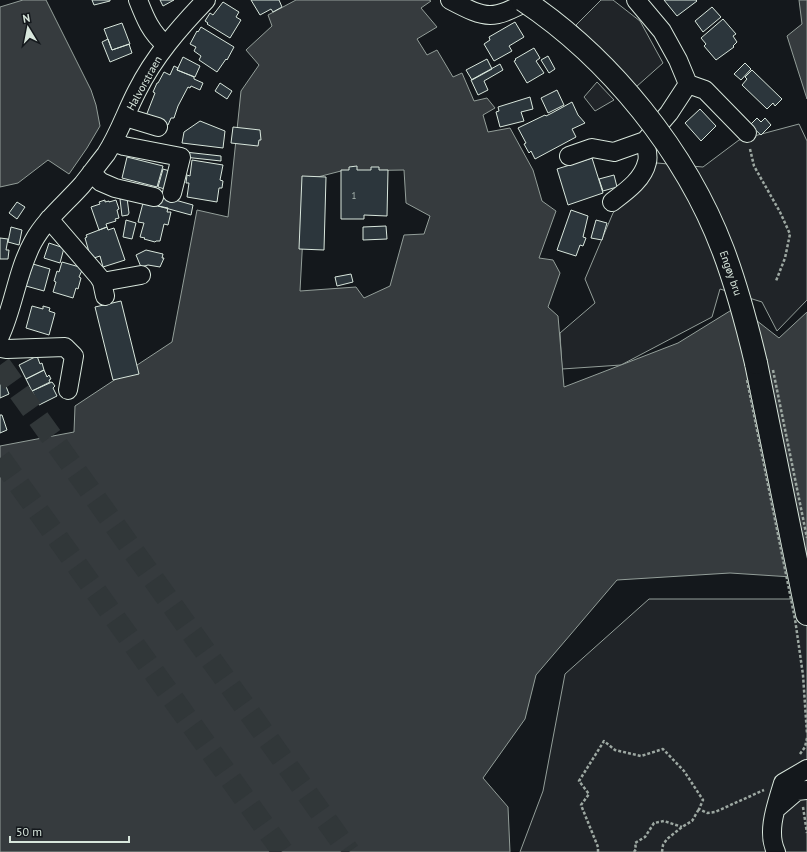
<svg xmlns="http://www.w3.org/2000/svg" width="807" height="852" viewBox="0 0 807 852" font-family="'PT Sans',sans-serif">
  <rect width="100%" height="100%" fill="#14181c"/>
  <path fill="#202428" stroke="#939e99" d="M 601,0 L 613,0 L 640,21 L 663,63 L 636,87 L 576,25 Z
    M 597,82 L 614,100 L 595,111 L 584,97 Z
    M 799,124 L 807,141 L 807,300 L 777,331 L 762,302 L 720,289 L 712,317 L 621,365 L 562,369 L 560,333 L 595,303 L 585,279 L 613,213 L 657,163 L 703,167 L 739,140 Z
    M 649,599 L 807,599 L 807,852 L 520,852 L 543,791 L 565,674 Z"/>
  <path fill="#363b3e" stroke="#939e99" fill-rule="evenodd" d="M 23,0 L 46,0 L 91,90 L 96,105 L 100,126 L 87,148 L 69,174 L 48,160 L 18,183 L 0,187 L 0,7 Z
    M 296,0 L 429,0 L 431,1 L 421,8 L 437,27 L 417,39 L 427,55 L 437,50 L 453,77 L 462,73 L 474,101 L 487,98 L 495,108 L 483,115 L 488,132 L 510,128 L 533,170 L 542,201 L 556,211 L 539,258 L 553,260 L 560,273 L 548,307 L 558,316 L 564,387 L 678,343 L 738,306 L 779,338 L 807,312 L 807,578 L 730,573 L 617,580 L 536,675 L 525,719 L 483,778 L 508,807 L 510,852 L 0,852 L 0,446 L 74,432 L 75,406 L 172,342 L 197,210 L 228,217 L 241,91 L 259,65 L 246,50 L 272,26 L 268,15 ZM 404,170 L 406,203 L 430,216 L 424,234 L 404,235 L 390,286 L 364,298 L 356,287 L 300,291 L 306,180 L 341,171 Z
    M 799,0 L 807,0 L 807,99 L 787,36 L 802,24 Z"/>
  <path fill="#2c363c" stroke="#d8e6dc" d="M 92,0 L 110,0 L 110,1 L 94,5 Z
    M 160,0 L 174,0 L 163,6 Z
    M 251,0 L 279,0 L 282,7 L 273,12 L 271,9 L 260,15 Z
    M 664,0 L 696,0 L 697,1 L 677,16 Z
    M 223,2 L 239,12 L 236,17 L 241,20 L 230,38 L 207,24 L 208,23 L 205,21 L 210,13 L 213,15 Z
    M 712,7 L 721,17 L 703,32 L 695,21 Z
    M 723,19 L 736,34 L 733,36 L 737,42 L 733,46 L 734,47 L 716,60 L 704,46 L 706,44 L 701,38 Z
    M 515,22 L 524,37 L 509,46 L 512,51 L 494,61 L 484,44 L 490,40 L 489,37 Z
    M 122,23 L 130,44 L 112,50 L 104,29 Z
    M 201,27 L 234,47 L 227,60 L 226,59 L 217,72 L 199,60 L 201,56 L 194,51 L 196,47 L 190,44 L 197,31 L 198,32 Z
    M 108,39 L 112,50 L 129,44 L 132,53 L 110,62 L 102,42 Z
    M 534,48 L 540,58 L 536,61 L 544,73 L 527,83 L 514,61 L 516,60 L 515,59 Z
    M 548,56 L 555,69 L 549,73 L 541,60 Z
    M 183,57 L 200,66 L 195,77 L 177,70 Z
    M 487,59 L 492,69 L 472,80 L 466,70 Z
    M 745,63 L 751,69 L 741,80 L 734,74 Z
    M 500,64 L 503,70 L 484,81 L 488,90 L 478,95 L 471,80 Z
    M 174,66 L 178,68 L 177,70 L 194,77 L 194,79 L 203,83 L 200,90 L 191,86 L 190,88 L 188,87 L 178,106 L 174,118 L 171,118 L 168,125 L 146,116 L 155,93 L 153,92 L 157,83 L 158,83 L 164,72 L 170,75 Z
    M 752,70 L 782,99 L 775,106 L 773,103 L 767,109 L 742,85 L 747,79 L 745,77 Z
    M 220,83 L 232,91 L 227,99 L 215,91 Z
    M 557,90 L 564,105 L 548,113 L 541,98 Z
    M 530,97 L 533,109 L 521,112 L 524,121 L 500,127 L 496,112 L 499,111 L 498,107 Z
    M 572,102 L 578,115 L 585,123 L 572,129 L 576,137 L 535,159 L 531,151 L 529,153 L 524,144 L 526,143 L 518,128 L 545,115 L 546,116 L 552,113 Z
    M 700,109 L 716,126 L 701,141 L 685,123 Z
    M 757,118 L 761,122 L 765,118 L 771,125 L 761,135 L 750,125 Z
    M 200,121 L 225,131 L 223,148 L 182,143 L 184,132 Z
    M 233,127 L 260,130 L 261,140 L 259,140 L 258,146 L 231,143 Z
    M 185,152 L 221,156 L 221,161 L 184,157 Z
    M 127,157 L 163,166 L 157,187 L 122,178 Z
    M 592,158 L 603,193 L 568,205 L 557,169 Z
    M 192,160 L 223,165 L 220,180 L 223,181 L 222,188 L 219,188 L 217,202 L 187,197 L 189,183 L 186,183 L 187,175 L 190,176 Z
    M 357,166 L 357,170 L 371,170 L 371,167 L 379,167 L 379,170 L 388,170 L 387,216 L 364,215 L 364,219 L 341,219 L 341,170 L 349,170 L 349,167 Z
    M 163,169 L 173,172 L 168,190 L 158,187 Z
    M 614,175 L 617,187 L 603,191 L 599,179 Z
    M 302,176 L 326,177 L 324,250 L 299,249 Z
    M 161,196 L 193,205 L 191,215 L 158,206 Z
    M 127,198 L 129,213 L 128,215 L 122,216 L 120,199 Z
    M 105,200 L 105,202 L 109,201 L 109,202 L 116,200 L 119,209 L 117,210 L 119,218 L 115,219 L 116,221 L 106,224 L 107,227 L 99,230 L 91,207 L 100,204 L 99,202 Z
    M 17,202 L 25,207 L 17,219 L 9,213 Z
    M 143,203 L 168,208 L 167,212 L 171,212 L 168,225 L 164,224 L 160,241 L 156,241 L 155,242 L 144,239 L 145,238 L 140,237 L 144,223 L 138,222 Z
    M 571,210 L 588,216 L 583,237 L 586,238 L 583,246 L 580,245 L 576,256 L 557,250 Z
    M 126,220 L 136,223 L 132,239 L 123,237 Z
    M 596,220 L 607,223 L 602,240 L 591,238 Z
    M 386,226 L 387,239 L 363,240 L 363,227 Z
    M 11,227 L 22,230 L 19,245 L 8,242 Z
    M 107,227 L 108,230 L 114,228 L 125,260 L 103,267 L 100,256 L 91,259 L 85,238 L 87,237 L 86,235 Z
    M 0,238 L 8,239 L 6,250 L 9,250 L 8,259 L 0,259 Z
    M 49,243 L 64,248 L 60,263 L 44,258 Z
    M 146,250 L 163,254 L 162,258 L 164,258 L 160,267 L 148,265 L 141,267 L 136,255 Z
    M 62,262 L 83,268 L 79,277 L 81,278 L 78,289 L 76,288 L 73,298 L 53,292 L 56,282 L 54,281 L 57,271 L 59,272 Z
    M 33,264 L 50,269 L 44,291 L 26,286 Z
    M 351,274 L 353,282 L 337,286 L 335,277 Z
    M 121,301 L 139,374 L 113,380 L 95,307 Z
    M 32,306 L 43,309 L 43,306 L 50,308 L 49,311 L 55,313 L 49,335 L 26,328 Z
    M 37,356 L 40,364 L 42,363 L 44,370 L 26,379 L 19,365 Z
    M 44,370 L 47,377 L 49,375 L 51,379 L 49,380 L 50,382 L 32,391 L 26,379 Z
    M 2,376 L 9,394 L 0,398 L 0,377 Z
    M 52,382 L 55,386 L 53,388 L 57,396 L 39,405 L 32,391 Z
    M 0,415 L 2,415 L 7,430 L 0,433 Z"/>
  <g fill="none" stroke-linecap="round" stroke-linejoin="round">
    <path stroke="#313739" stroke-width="22" stroke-dasharray="22 11" stroke-linecap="butt" d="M 0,365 L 349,852
      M 0,458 L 283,852"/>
    <g stroke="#d8e6dc" stroke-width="20">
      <path id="minor" d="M 138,0 C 145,18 151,33 166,45
        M 450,0 C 488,20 492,20 530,0
        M 636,0 L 662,31 L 678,60 L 688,84 L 705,90 L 747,133
        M 125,117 L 158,127
        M 113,142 L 124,146 L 181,157 L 172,193
        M 569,156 L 592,148 L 614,152 L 645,141 L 669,113 L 688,84
        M 91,173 L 101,182 L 115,188 L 154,197
        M 612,202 C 625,192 643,180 647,162 C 649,156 646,147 645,141
        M 49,219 L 99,277 L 102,282 L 105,296
        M 102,282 L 141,275
        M 0,336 C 14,306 17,271 33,242 C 45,220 65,204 82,185 C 90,175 98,164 106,154 C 119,134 126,112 137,91 C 154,57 179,28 206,0
        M 0,348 L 7,349 L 65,347 L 74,356 L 68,390
        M 776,809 L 797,791 L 807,790
        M 776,852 C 766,831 777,804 783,783 L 807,769"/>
    </g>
    <g stroke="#d8e6dc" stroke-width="24">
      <path id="major" d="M 756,363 L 807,614"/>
    </g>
    <path stroke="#9da8a2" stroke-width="2.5" stroke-dasharray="3 2" stroke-linecap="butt" d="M 750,149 L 754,166 L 780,212 L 790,234 L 785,258 L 776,281
      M 800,754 L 805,747 L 807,738
      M 803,807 L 807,833
      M 598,852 L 598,847 L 581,805 L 589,794 L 579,781 L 604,741 L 615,750 L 641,756 L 663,749 L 684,771 L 703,800 L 699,809 L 707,813 L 715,812 L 764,790
      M 634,852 L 636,849 L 635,843 L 645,837 L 654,823 L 664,821 L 682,827
      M 662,852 L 663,845 L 667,839 L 682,827 L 692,821 L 699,809"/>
    <use href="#minor" stroke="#14181c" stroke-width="18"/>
    <use href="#major" stroke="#14181c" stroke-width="22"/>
    <g stroke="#d8e6dc" stroke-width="24" stroke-linecap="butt">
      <path id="major-bridge" d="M 523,0 C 610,58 686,152 723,250 C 737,287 747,325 756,363"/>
    </g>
    <path stroke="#9da8a2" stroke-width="2.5" stroke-dasharray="3 2" stroke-linecap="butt" d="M 773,370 L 807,538
      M 747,380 L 795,619 L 803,675 L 807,734"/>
    <use href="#major-bridge" stroke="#14181c" stroke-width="22"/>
  </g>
  <g text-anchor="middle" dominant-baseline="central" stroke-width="3" stroke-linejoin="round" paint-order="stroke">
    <g font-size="9" fill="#adbab4">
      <text x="354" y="195">1</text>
    </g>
    <g font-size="11" fill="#d8e6dc" stroke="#14181c">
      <text transform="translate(144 83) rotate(-61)">Halvorstraen</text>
      <text transform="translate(731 273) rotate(71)">Engøy bru</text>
    </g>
  </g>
  <g transform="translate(28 28) rotate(350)" stroke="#14181c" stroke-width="3" paint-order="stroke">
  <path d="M0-3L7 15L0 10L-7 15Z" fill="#d8e6dc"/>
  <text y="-6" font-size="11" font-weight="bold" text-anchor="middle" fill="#d8e6dc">N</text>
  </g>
  <path d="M10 836v6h119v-6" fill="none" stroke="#d8e6dc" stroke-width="2"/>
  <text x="16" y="836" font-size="12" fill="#d8e6dc" stroke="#14181c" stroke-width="3" paint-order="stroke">50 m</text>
</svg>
